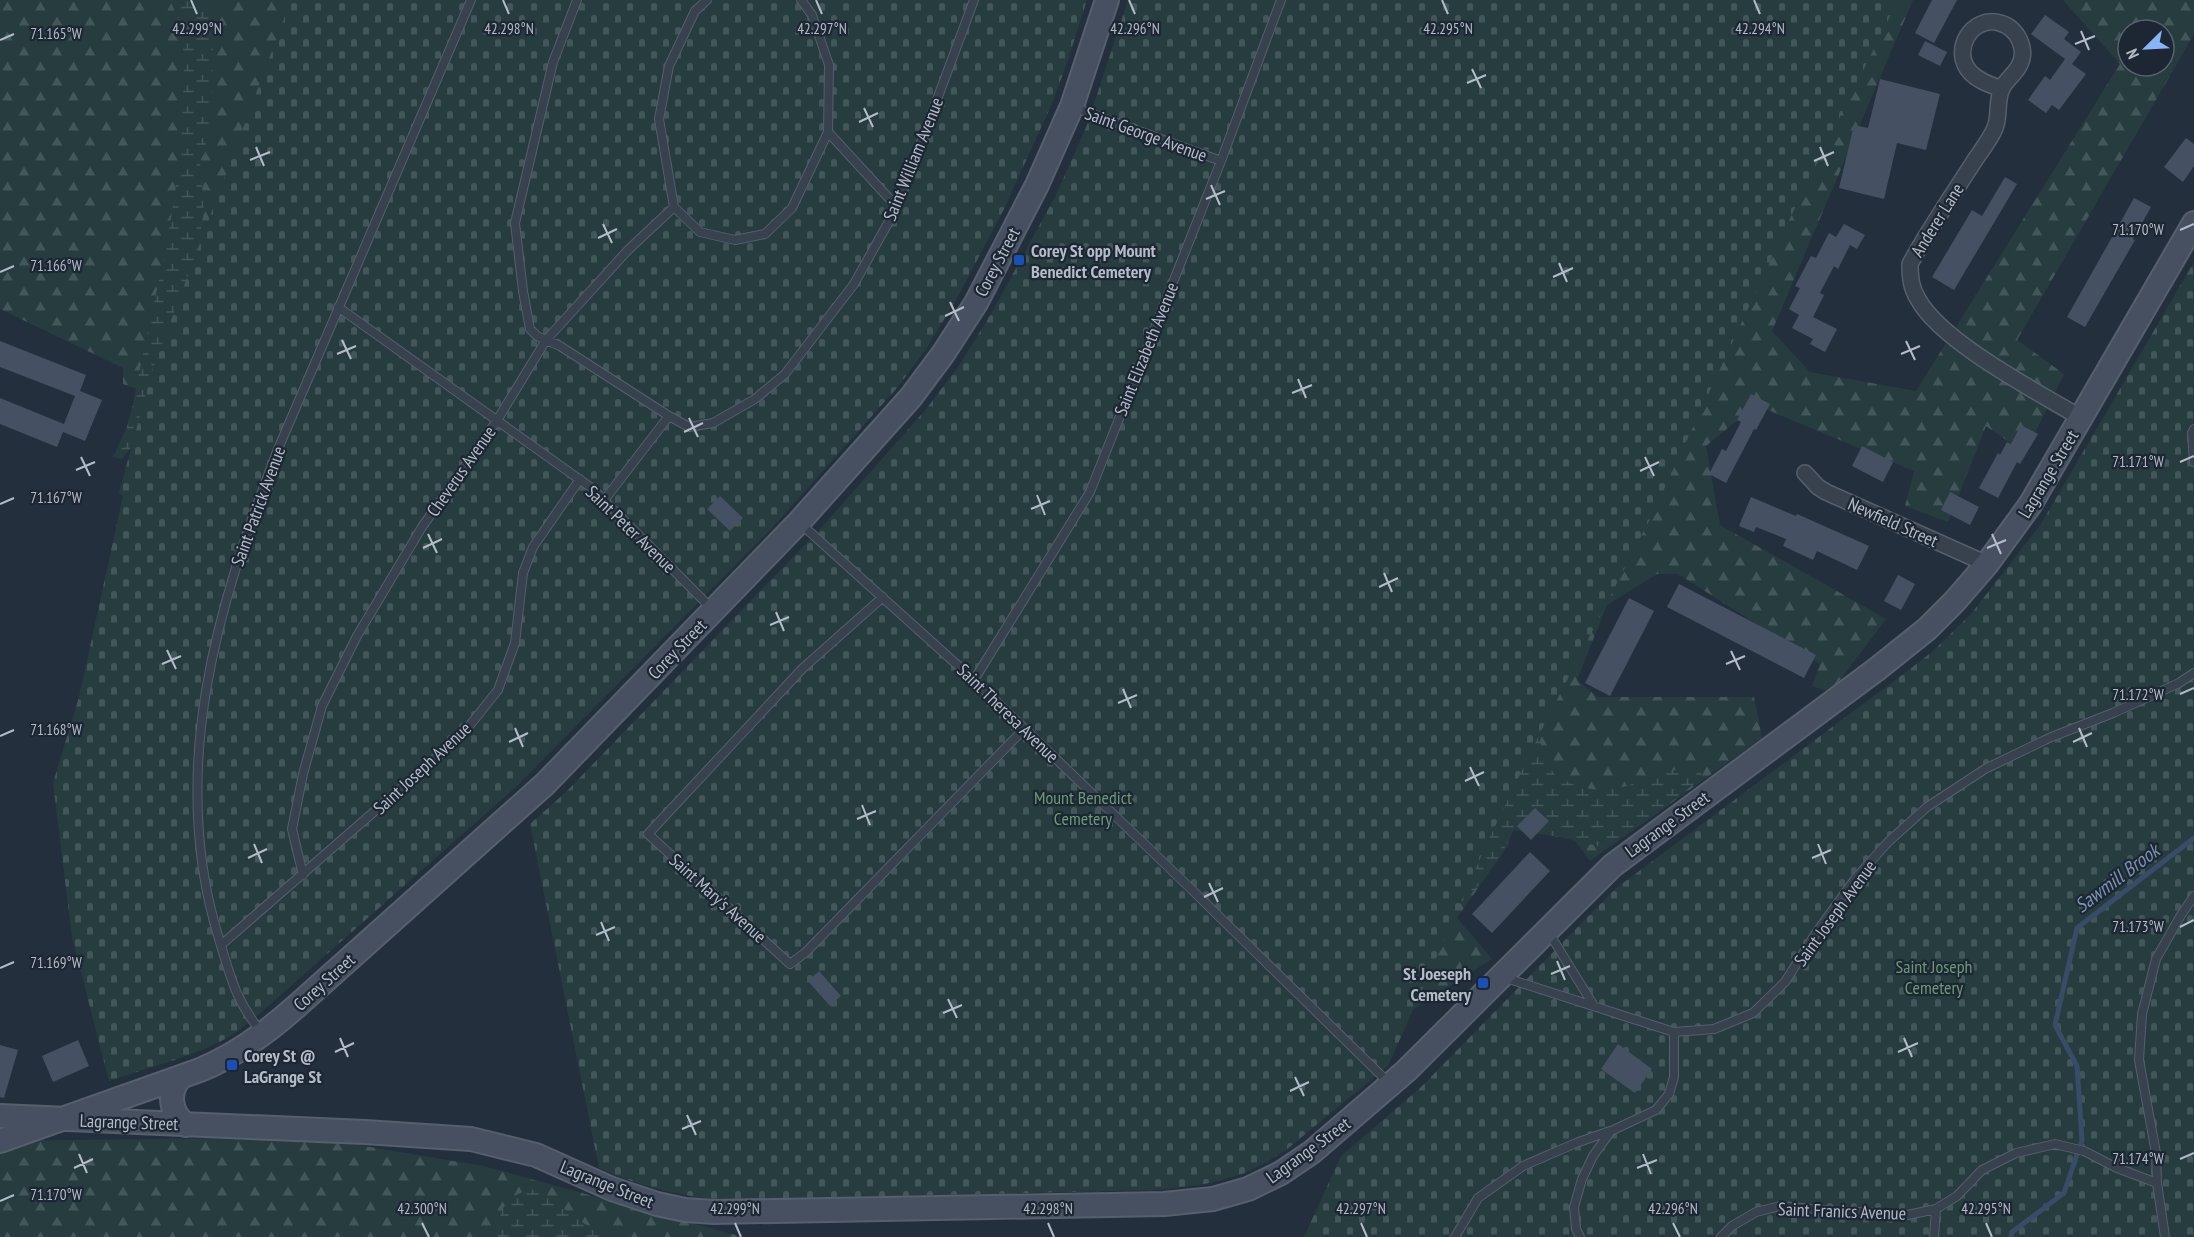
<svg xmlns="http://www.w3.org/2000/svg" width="2194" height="1237" viewBox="0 0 2194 1237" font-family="'PT Sans Narrow',sans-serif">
  <defs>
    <pattern id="forest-firs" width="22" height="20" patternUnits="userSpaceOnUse" patternTransform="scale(1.5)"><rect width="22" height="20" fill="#263c3f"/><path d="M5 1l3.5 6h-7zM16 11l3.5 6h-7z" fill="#435659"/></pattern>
    <pattern id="wetland-marsh" width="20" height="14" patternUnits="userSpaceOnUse" patternTransform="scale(1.5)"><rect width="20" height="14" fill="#263c3f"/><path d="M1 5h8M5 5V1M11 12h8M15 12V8" fill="none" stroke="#435659"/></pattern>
    <pattern id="cemetery-stones" width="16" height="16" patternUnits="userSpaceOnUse" patternTransform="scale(1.5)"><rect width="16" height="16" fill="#263c3f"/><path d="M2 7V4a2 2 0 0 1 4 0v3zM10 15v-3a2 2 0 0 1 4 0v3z" fill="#435659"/></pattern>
  </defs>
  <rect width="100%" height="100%" fill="#242f3e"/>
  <path fill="url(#forest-firs)" fill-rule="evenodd" d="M 0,0 L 399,0 L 215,415 L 123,384 L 123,368 L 0,309 Z
    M 1289,0 L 1913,0 L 1772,331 L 1810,372 L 1916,391 L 2120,64 L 2063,0 L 2194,0 L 2194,34 L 2017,340 L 2064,374 L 2025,453 L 1986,426 L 1948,522 L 1905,506 L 1914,471 L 1756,405 L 1706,446 L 1720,525 L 1886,619 L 1831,692 L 1812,686 L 1820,664 L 1678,574 L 1657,574 L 1607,605 L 1577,680 L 1598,697 L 1754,697 L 1762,738 L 1590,861 L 1541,795 L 1505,794 L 1509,844 L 1457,918 L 1492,959 L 1387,1026 ZM 2128,30 L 2164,30 L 2164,66 L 2128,66 Z
    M 311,1137 L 483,1166 L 743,1237 L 0,1237 L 0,1141 Z"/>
  <path fill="url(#wetland-marsh)" d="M 170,0 L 210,0 L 213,52 L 211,129 L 200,161 L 204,211 L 193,274 L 145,417 L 130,449 L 122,459 L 113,457 L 127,427 L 133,404 C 152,302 182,202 183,98 C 184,74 185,49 180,25 C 178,17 173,8 170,0 Z
    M 1534,715 C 1539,734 1542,756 1553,772 C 1555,776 1560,778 1564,780 C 1587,792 1611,793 1635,783 C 1657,775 1678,764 1702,772 L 1699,780 L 1652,817 L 1607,848 L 1559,837 L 1514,830 C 1496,865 1483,885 1452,910 Z
    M 537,1189 L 585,1224 L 614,1237 L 498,1237 C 497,1209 508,1192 537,1189 Z"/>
  <path fill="url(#cemetery-stones)" d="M 291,0 L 1087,0 L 1067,63 L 1051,106 L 1003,211 L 956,300 L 926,349 L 897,388 L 772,528 L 516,787 L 258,1015 C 249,1021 241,1029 232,1035 C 195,1057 149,1067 109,1081 L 72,937 L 53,783 L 79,697 L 123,496 L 119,493 L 152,371 Z
    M 1128,0 L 1898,0 L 1793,212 L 1653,513 L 1541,731 L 1487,843 L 1388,1066 L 1286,1150 L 1267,1162 L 1245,1173 L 1222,1180 L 1200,1185 L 1155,1190 L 722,1200 C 678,1196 639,1186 599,1168 L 530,824 L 566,792 L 822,527 L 927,408 L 958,367 L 991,314 L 1057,193 L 1087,125 Z
    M 2194,262 L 2194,1237 L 1304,1237 L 1341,1156 L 1420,1088 L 1615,889 L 1910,669 L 1933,651 L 1971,614 L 2041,524 Z"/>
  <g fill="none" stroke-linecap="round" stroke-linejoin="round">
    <path stroke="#394c67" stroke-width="5" d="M 2011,1237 L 2012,1232 L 2064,1193 L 2082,1140 L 2077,1066 L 2055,1025 L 2077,928 L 2194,838"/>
  </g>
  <path fill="#455162" d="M 1932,0 L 1957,0 L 1934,43 L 1915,33 Z
    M 2045,15 L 2069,32 L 2064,39 L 2081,52 L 2072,64 L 2086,74 L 2059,110 L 2052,105 L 2046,113 L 2028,100 L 2045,76 L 2050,80 L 2065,59 L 2031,34 Z
    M 1925,41 L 1947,52 L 1940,66 L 1918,55 Z
    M 1880,79 L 1940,94 L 1926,150 L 1897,143 L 1884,199 L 1839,188 L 1854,125 L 1868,128 Z
    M 2186,138 L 2194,144 L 2194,166 L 2183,182 L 2164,167 Z
    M 2005,177 L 2017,184 L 1954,290 L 1932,277 L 1972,210 L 1982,216 Z
    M 2134,198 L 2151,207 L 2133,239 L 2135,240 L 2085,327 L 2067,317 Z
    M 1844,224 L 1865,235 L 1857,249 L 1850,245 L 1838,269 L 1834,266 L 1820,293 L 1824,295 L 1813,317 L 1837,329 L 1825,352 L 1810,344 L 1813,339 L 1792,328 L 1799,315 L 1789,309 L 1800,288 L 1795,286 L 1811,256 L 1816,258 L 1829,233 L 1836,237 Z
    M 0,341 L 86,375 L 80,391 L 102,400 L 85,441 L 63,432 L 57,447 L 0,424 L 0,398 L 64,424 L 75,396 L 0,367 Z
    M 1751,394 L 1770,404 L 1756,430 L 1754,429 L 1726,483 L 1709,474 L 1722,449 L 1726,451 L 1741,422 L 1737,420 Z
    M 2021,425 L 2038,434 L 2020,464 L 2017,462 L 1998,498 L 1979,488 L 1998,453 L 2000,455 L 2007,442 L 2011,444 Z
    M 1862,446 L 1893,462 L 1883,482 L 1852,466 Z
    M 1950,492 L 1979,507 L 1970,525 L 1941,510 Z
    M 720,496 L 743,518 L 730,531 L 707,509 Z
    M 1751,497 L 1796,516 L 1797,514 L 1869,546 L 1857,570 L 1817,551 L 1813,560 L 1783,546 L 1786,539 L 1756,527 L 1754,532 L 1739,526 Z
    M 1898,575 L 1915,584 L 1901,610 L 1884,601 Z
    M 1679,584 L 1816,655 L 1804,678 L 1667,607 Z
    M 1629,598 L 1654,611 L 1610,696 L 1585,683 Z
    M 1535,808 L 1549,821 L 1531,840 L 1517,826 Z
    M 1530,852 L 1550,871 L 1492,933 L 1472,914 Z
    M 819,971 L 841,996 L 830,1006 L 808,981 Z
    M 78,1040 L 89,1066 L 53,1082 L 42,1056 Z
    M 1618,1044 L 1652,1069 L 1635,1093 L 1601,1069 Z
    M 0,1045 L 18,1050 L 4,1098 L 0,1097 Z"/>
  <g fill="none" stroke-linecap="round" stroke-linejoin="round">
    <g stroke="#565f6c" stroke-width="10">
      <path id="lane" d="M 577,0 L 553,62 L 515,223 L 523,291 L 530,329 L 537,336 L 560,346 L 669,416 L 689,427 L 713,423 L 755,399 L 785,374 L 854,284 L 897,207 L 974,0
        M 707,0 L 695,11 L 669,66 L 659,119 L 674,207 L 700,232 L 735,240 L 765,234 L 792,208 L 828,132 L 829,65 L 812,15 L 801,0
        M 1073,107 L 1221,161
        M 828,132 L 897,207
        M 338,307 L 593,489 L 711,608
        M 2194,429 L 2192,433 L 2194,462
        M 605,499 L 669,416
        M 801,524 L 974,680 L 1187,885 L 1388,1082
        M 883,597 L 803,668 L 648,834 L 790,964 L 806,952 L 1024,729
        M 974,680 L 1090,492 L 1221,161 L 1281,0
        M 303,875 L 292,829 L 303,774 L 322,706 L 357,636 L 422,527 L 496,422 L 546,340 L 628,250 L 674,207
        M 1549,933 L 1594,1006
        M 221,945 L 462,735 L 498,690 L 515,643 L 523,573 L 533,547 L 580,479
        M 1506,978 L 1674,1032 L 1714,1029 L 1753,1013 L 1785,982 L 1816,933 L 1855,879 L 1888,842 L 1927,807 L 1985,769 L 2049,738 L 2113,713 L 2179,683 L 2194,673
        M 262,1033 C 235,1000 231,978 219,939 C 167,772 217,606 278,449 L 471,0
        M 1455,1237 L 1478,1198 L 1523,1166 L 1576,1143 L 1610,1131
        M 1580,1237 L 1576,1229 L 1574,1207 L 1582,1179 L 1593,1156 L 1611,1131 L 1656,1110 L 1669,1094 L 1674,1077 L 1674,1032
        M 1721,1237 L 1732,1226 L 1756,1212 L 1780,1206 L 1836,1211 L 1880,1213 L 1903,1216 L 1936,1209 L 1957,1196 L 1982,1170 L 2016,1153 L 2055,1144 L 2084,1151 L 2117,1168 L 2157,1183
        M 1934,1237 L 1936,1209
        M 2165,1237 L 2157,1183 L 2156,1153 L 2139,1060 L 2142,1014 L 2156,959 L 2181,915 L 2194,896"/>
    </g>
    <g stroke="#565f6c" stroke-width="18">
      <path id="street" d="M 2002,89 C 1991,85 1978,81 1970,72 C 1951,51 1971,15 2000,23 C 2018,28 2028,50 2019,66 C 2014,75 2006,80 2002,88 C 1996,101 2000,116 1995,128 C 1990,140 1980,152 1973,163 C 1952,196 1929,229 1910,264 C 1910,277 1911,288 1918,299 C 1941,342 2038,392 2081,418
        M 1805,473 L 1818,487 L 1826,492 L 1987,564"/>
    </g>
    <g stroke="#565f6c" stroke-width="26">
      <path id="secondary" d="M 181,1077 C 167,1092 170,1113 186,1125
        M 0,1116 L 365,1132 L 471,1139 L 536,1155 L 612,1189 L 657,1204 L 685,1210 L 714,1212 L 1164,1204 L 1213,1199 L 1248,1189 L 1281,1173 L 1312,1152 L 1406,1071 L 1612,866 L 1877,669 L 1927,629 L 1955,601 L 1987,564 L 2030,505 L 2194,223
        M 0,1141 L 200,1070 C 237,1055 269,1031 299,1004 L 545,784 L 799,522 L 911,397 L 943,354 L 976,303 L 1037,185 L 1072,106 L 1107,0"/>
    </g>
    <use href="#lane" stroke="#38414e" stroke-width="8"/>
    <use href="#street" stroke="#38414e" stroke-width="15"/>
    <use href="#secondary" stroke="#465061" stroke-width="22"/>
  </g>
  <path fill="none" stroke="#b4bcc9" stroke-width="2" d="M 191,0 L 197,14M 503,0 L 509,14M 816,0 L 822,14M 1129,0 L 1135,14M 1442,0 L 1448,14M 1754,0 L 1760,14M 2081,31 L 2089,50M 0,40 L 14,34M 2075,44 L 2095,36M 1472,69 L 1481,88M 1467,83 L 1486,75M 864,108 L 873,127M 859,122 L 878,113M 256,147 L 264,166M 1820,147 L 1828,166M 250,160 L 270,152M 1814,161 L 1834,152M 1211,185 L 1220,205M 1206,199 L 1225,191M 603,224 L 612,243M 2180,230 L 2194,224M 598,238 L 617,229M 1559,263 L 1567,282M 0,272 L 14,266M 1553,277 L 1573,268M 950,302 L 959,321M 945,316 L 964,307M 342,340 L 351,359M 1906,341 L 1915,360M 337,354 L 356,346M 1901,354 L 1920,346M 1298,379 L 1306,398M 1292,393 L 1312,385M 689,418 L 698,437M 684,432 L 703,423M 81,457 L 90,476M 1645,457 L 1654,476M 2180,462 L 2194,456M 76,470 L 95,462M 1640,471 L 1659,462M 1037,495 L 1045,515M 0,504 L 14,498M 1031,509 L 1050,501M 428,534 L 437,553M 1992,534 L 2001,554M 423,548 L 442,539M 1987,548 L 2006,540M 1384,573 L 1392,592M 1379,587 L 1398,578M 776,612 L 784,631M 770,625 L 789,617M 167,650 L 176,669M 1731,651 L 1740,670M 162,664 L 181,656M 1726,664 L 1745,656M 1123,689 L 1131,708M 2180,694 L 2194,688M 1118,703 L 1137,695M 515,728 L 523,747M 2079,728 L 2087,747M 0,736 L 14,730M 509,742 L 528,733M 2073,742 L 2092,733M 1470,767 L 1479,786M 1465,781 L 1484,772M 862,805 L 870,825M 857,819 L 876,811M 254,844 L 262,863M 1818,844 L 1826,864M 248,858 L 267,849M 1812,858 L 1831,850M 1209,883 L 1218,902M 1204,897 L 1223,888M 601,922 L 609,941M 2180,927 L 2194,920M 596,935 L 615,927M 1557,961 L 1565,980M 0,968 L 14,962M 1551,974 L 1570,966M 948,999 L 957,1018M 943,1013 L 962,1005M 340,1038 L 348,1057M 1904,1038 L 1912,1057M 335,1052 L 354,1043M 1898,1052 L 1918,1043M 1295,1077 L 1304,1096M 1290,1091 L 1309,1082M 687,1115 L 696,1135M 682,1129 L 701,1121M 79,1154 L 87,1173M 1643,1154 L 1651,1174M 2180,1159 L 2194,1153M 74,1168 L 93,1159M 1637,1168 L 1657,1160M 0,1201 L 14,1195M 422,1223 L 429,1237M 735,1223 L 741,1237M 1048,1223 L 1054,1237M 1361,1223 L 1367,1237M 1673,1223 L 1680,1237M 1986,1223 L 1992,1237"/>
  <g fill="#1a4fb4" stroke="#1d2633" stroke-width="2">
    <rect x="1013" y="254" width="12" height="12" rx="3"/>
    <rect x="1477" y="977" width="12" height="12" rx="3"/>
    <rect x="226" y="1059" width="12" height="12" rx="3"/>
  </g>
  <g text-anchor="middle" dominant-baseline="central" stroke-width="4.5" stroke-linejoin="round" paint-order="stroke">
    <g font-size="18" fill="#b4bcc9" stroke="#1d2633">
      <text transform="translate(1146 134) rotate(20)">Saint George Avenue</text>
      <text transform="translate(913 159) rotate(-68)">Saint William Avenue</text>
      <text transform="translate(1937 220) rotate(-58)">Anderer Lane</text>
      <text transform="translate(997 262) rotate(-62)">Corey Street</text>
      <text transform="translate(1146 349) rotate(-68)">Saint Elizabeth Avenue</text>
      <text transform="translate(461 471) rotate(-55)">Cheverus Avenue</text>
      <text transform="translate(2048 474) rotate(-59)">Lagrange Street</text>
      <text transform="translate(258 506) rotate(-70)">Saint Patrick Avenue</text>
      <text transform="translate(1893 522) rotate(24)">Newfield Street</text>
      <text transform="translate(631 529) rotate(44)">Saint Peter Avenue</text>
      <text transform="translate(677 649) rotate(-46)">Corey Street</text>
      <text transform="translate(1008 713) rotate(44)">Saint Theresa Avenue</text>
      <text transform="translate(422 768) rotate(-43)">Saint Joseph Avenue</text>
      <text transform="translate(1667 824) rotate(-36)">Lagrange Street</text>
      <text transform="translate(718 898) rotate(42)">Saint Mary's Avenue</text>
      <text transform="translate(1835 913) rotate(-54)">Saint Joseph Avenue</text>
      <text transform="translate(324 982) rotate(-42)">Corey Street</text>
      <text transform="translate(129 1122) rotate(2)">Lagrange Street</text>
      <text transform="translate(1308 1150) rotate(-36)">Lagrange Street</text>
      <text transform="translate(607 1184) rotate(22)">Lagrange Street</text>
      <text transform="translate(1842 1211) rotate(2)">Saint Franics Avenue</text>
    </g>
    <g font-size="18" font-weight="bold" fill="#b4bcc9" stroke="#1d2633" text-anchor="start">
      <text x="1031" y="250">Corey St opp Mount<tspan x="1031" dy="21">Benedict Cemetery</tspan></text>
      <text x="1471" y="973" text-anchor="end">St Joeseph<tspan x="1471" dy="21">Cemetery</tspan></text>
      <text x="244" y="1055">Corey St @<tspan x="244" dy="21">LaGrange St</tspan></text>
    </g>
    <g font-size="18" fill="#6b9a76" stroke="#1d2633">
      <text x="1083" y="797">Mount Benedict<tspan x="1083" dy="21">Cemetery</tspan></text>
      <text x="1934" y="966">Saint Joseph<tspan x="1934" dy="21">Cemetery</tspan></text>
    </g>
    <g font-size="20" font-style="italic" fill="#7c92b1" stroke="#1d2633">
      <text transform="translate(2117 878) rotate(-37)">Sawmill Brook</text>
    </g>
  </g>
  <g font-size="15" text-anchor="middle" fill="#b4bcc9" stroke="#1d2633" stroke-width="4.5" stroke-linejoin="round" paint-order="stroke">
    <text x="1760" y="34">42.294°N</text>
    <text x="197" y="34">42.299°N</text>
    <text x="509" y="34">42.298°N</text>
    <text x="822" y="34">42.297°N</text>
    <text x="1135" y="34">42.296°N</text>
    <text x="1448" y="34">42.295°N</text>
    <text x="56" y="39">71.165°W</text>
    <text x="2138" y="235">71.170°W</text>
    <text x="56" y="271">71.166°W</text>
    <text x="2138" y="467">71.171°W</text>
    <text x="56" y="503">71.167°W</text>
    <text x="2138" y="700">71.172°W</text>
    <text x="56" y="735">71.168°W</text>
    <text x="2138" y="932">71.173°W</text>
    <text x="56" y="968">71.169°W</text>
    <text x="2138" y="1164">71.174°W</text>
    <text x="56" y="1200">71.170°W</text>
    <text x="422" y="1214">42.300°N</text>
    <text x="735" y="1214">42.299°N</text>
    <text x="1048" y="1214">42.298°N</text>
    <text x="1361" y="1214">42.297°N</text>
    <text x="1673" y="1214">42.296°N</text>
    <text x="1986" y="1214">42.295°N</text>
  </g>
  <g transform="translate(2146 48) rotate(246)"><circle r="28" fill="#1d2633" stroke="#59626f" stroke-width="1.5"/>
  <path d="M0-4.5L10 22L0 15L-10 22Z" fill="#8ab4f8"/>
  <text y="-9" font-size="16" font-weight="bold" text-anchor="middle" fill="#b4bcc9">N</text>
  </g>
</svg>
